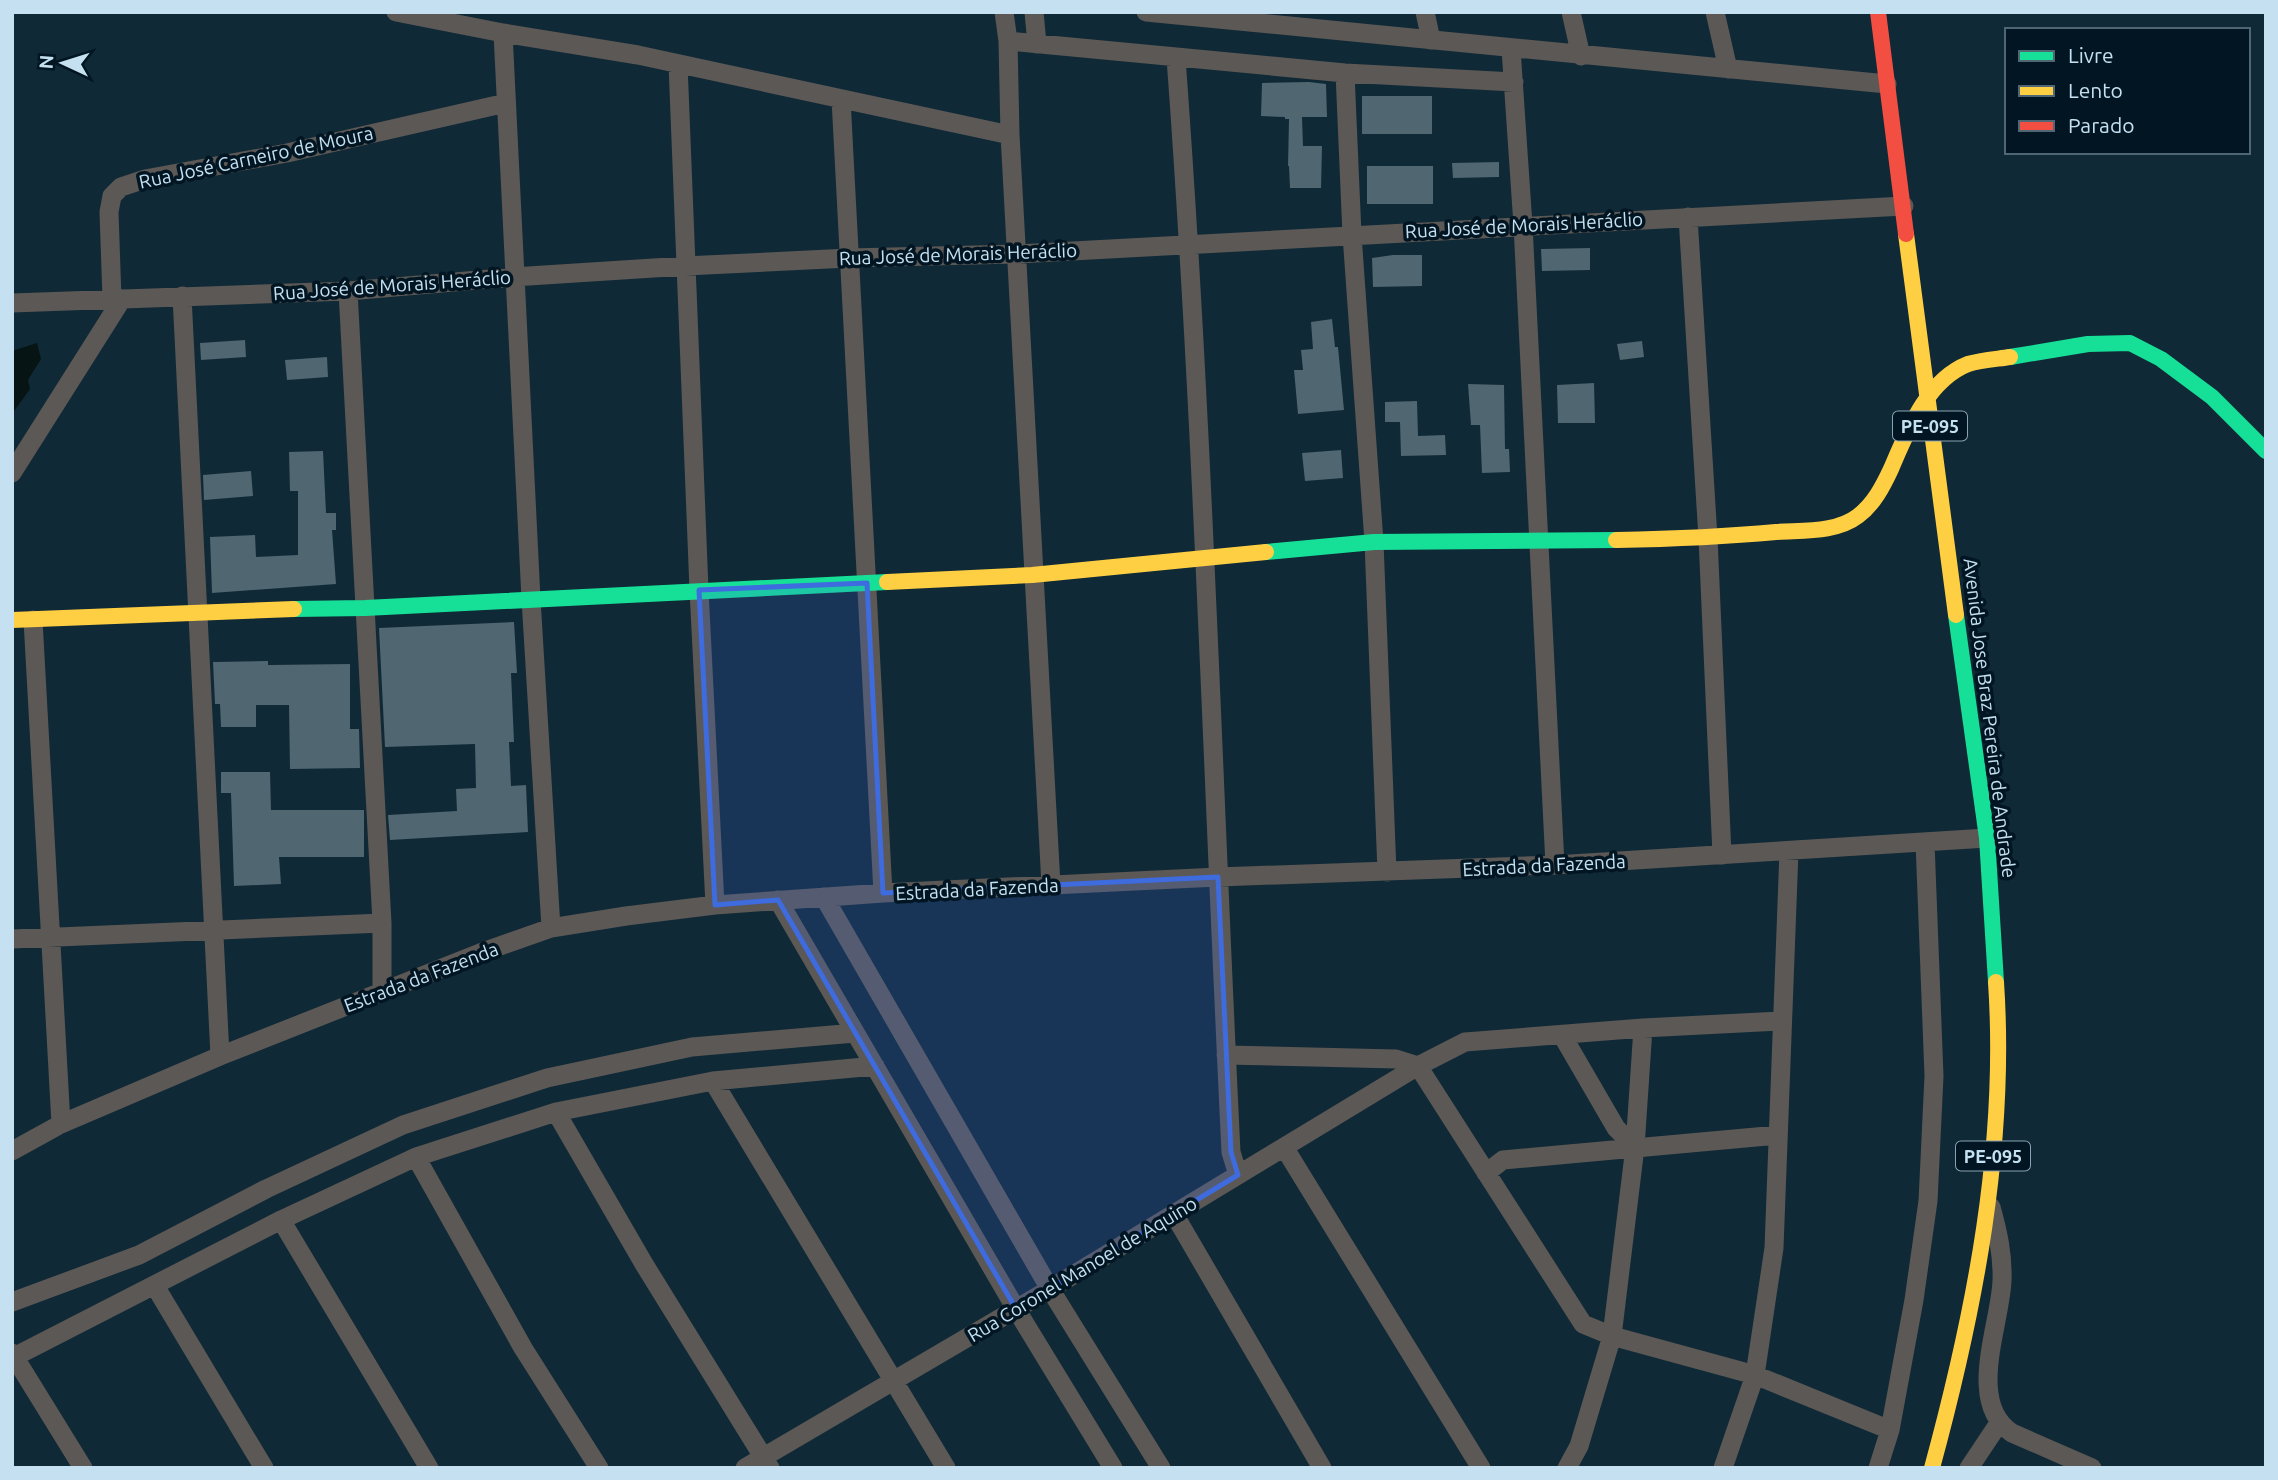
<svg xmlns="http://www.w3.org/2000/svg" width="2278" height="1480" viewBox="0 0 2278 1480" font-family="Ubuntu,sans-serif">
  <rect width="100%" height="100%" fill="#102936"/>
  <path fill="#061513" d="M 37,343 L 41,359 L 28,380 L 30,389 L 12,414 L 12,351 Z"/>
  <path fill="#506671" d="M 1309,82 L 1326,84 L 1327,117 L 1302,117 L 1303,146 L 1322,146 L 1321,188 L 1290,188 L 1289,166 L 1288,166 L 1289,119 L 1285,119 L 1285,117 L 1261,116 L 1262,83 Z
    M 1362,96 L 1432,96 L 1432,134 L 1362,134 Z
    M 1499,162 L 1499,177 L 1453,178 L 1452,163 Z
    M 1367,166 L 1433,166 L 1433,204 L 1367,204 Z
    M 1590,248 L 1590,270 L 1542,271 L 1541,249 Z
    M 1393,255 L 1422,255 L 1422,286 L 1373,287 L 1372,258 Z
    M 1332,319 L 1335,347 L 1338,347 L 1344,410 L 1298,414 L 1294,370 L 1303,370 L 1301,350 L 1313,349 L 1311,322 Z
    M 245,340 L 246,357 L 201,360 L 200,343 Z
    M 1642,341 L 1644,357 L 1620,360 L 1617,344 Z
    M 327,357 L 328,377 L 287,380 L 285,360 Z
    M 1594,383 L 1595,423 L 1558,423 L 1557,385 Z
    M 1468,384 L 1504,385 L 1505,449 L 1509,449 L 1510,472 L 1482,473 L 1480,425 L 1471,425 Z
    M 1417,401 L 1418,436 L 1445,435 L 1446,455 L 1401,456 L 1400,422 L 1385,422 L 1385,402 Z
    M 1341,450 L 1343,478 L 1305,481 L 1302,453 Z
    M 323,451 L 326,513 L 336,513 L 336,530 L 332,530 L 336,584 L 212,593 L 210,537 L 255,535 L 256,557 L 298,555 L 298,491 L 290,491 L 289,452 Z
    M 251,471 L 253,496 L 204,500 L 203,475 Z
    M 514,622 L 517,673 L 511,673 L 514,742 L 509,742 L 511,786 L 526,785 L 528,832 L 390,840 L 388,815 L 457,811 L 456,789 L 476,788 L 475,744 L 385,747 L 379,628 Z
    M 268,661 L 268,665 L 350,664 L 350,729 L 359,729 L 360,768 L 290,769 L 289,705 L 256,705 L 256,727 L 221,727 L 220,704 L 215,704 L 213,662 Z
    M 221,772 L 270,772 L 271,810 L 364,810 L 364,857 L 279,857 L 281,884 L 234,886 L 231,793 L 221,793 Z"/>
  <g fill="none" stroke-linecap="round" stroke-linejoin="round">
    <path stroke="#5c5855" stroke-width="19" d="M 396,12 L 503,33 L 638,55 L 1010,135
      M 1004,12 L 1008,41 L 1010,135 L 1051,885
      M 1034,12 L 1037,44
      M 1146,12 L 1887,84
      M 1425,12 L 1431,40
      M 1571,12 L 1581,56
      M 1715,12 L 1728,69
      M 503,33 L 531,599 L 551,928
      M 1008,41 L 1345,73 L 1514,82
      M 1511,49 L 1523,225 L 1555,865
      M 1176,58 C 1203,422 1213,787 1231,1152 L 1238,1175
      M 678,64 L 699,590 L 715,905
      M 1345,73 L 1352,235 L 1374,542 L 1387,872
      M 841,99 L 883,893
      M 1688,217 L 1708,538 L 1722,855
      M 348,291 L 382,923 L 382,991
      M 182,296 L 220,1056
      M 112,299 L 109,212 L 112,196 L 121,187 L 145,179 L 287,153 L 506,103
      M 12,303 L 348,291 L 513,277 L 685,266 L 849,258 L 1017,254 L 1904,206
      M 12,473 L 122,299
      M 33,620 L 61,1124
      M 824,897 L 1050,1289 L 1161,1468
      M 778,900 L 1016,1309 L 1113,1468
      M 12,939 L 382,923
      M 1562,1035 L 1616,1128 L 1635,1147
      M 1226,1055 L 1396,1059 L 1418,1066 L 1583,1324 L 1612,1336 L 1755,1375 L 1890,1430
      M 713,1081 L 946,1468
      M 556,1112 L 644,1264 L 770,1468
      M 1284,1147 L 1481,1468
      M 12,1151 L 61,1124 L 220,1056 L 480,953 L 551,928 L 626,916 L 715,905 L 883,893 L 1218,877 L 1555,865 L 1987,838
      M 416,1157 L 523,1348 L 599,1468
      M 1486,1173 L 1503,1160 L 1778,1135
      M 1991,1207 C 1998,1232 2003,1255 2002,1281 C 2000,1326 1966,1403 2012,1433 L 2092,1468
      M 1174,1214 L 1322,1468
      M 281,1220 L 429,1468
      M 155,1286 L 264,1468
      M 12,1302 L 139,1255 L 266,1189 L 403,1125 L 547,1078 L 692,1047 L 855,1033
      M 12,1353 L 83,1468
      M 12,1358 L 281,1220 L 416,1157 L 556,1112 L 713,1081 L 875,1066
      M 745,1468 L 1050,1289 L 1418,1066 L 1465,1042 L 1643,1028 L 1782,1021
      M 1567,1468 L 1579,1446 L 1612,1336 L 1635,1147 L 1643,1028
      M 1723,1468 L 1755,1375 L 1774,1248 L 1789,851
      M 1878,1468 L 1890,1430 L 1914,1300 L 1928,1201 L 1934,1076 L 1925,842
      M 1969,1468 L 1999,1423"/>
    <path stroke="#16e098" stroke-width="16" d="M 2010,357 L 2088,344 L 2130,343 L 2161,359 L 2212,397 L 2266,451
      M 1266,552 L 1374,542 L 1616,540
      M 294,609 L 365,608 L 887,582
      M 1956,615 L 1987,838 L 1996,982"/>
    <path stroke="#ffcf43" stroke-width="16" d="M 1906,234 L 1956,615
      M 1616,540 C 1670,539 1722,537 1776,532 C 1802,530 1836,533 1858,516 C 1874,504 1883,486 1891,469 C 1907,432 1927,380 1968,364 C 1981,360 1997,359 2010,357
      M 887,582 L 1032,575 L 1266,552
      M 12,620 L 294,609
      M 1932,1468 C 1975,1310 2007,1146 1996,982"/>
    <path stroke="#f24e42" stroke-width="16" d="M 1878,12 L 1906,234"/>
  </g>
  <path fill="#3e6bdd" fill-opacity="0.2" stroke="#3e6bdd" stroke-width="5" stroke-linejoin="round" d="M 867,583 L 883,893 L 1218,877 L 1231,1152 L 1238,1175 L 1016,1309 L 778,900 L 715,905 L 699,590 Z"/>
  <g text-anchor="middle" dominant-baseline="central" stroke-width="7" stroke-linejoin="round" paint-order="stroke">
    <g fill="#011622" stroke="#8aa3b3" stroke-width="2">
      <rect x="1893" y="411.5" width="74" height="29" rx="5"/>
      <rect x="1956" y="1141.5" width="74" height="29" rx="5"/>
    </g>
    <g font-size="18" font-weight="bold" fill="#c4e0f1">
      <text x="1930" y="426">PE-095</text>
      <text x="1993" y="1156">PE-095</text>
    </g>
    <g font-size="19" fill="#c4e0f1" stroke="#011622">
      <text transform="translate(256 157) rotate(-12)">Rua José Carneiro de Moura</text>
      <text transform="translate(1524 225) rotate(-3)">Rua José de Morais Heráclio</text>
      <text transform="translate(958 254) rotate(-2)">Rua José de Morais Heráclio</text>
      <text transform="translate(392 285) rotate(-4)">Rua José de Morais Heráclio</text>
      <text transform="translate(1990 718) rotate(83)">Avenida Jose Braz Pereira de Andrade</text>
      <text transform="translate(1544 865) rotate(-3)">Estrada da Fazenda</text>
      <text transform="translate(977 889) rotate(-3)">Estrada da Fazenda</text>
      <text transform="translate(421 977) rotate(-21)">Estrada da Fazenda</text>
      <text transform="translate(1082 1269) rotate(-31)">Rua Coronel Manoel de Aquino</text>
    </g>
  </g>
  <rect width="2278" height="1480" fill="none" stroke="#c4e0f1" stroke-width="28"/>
  <rect x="2005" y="28" width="245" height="126" fill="#011622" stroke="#4f6775" stroke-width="2"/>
  <rect x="2019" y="51" width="35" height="10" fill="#16e098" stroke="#4f6775" stroke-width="2"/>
  <text x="2068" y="63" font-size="21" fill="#c4e0f1">Livre</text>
  <rect x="2019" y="86" width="35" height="10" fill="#ffcf43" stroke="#4f6775" stroke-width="2"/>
  <text x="2068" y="98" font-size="21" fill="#c4e0f1">Lento</text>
  <rect x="2019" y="121" width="35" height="10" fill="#f24e42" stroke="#4f6775" stroke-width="2"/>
  <text x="2068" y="133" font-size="21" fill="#c4e0f1">Parado</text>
  <g transform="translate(63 63) rotate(274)" stroke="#011622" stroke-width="5" paint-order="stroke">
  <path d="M0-5L12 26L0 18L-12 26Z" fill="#c4e0f1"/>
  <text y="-10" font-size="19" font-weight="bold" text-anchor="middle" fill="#c4e0f1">N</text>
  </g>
</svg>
